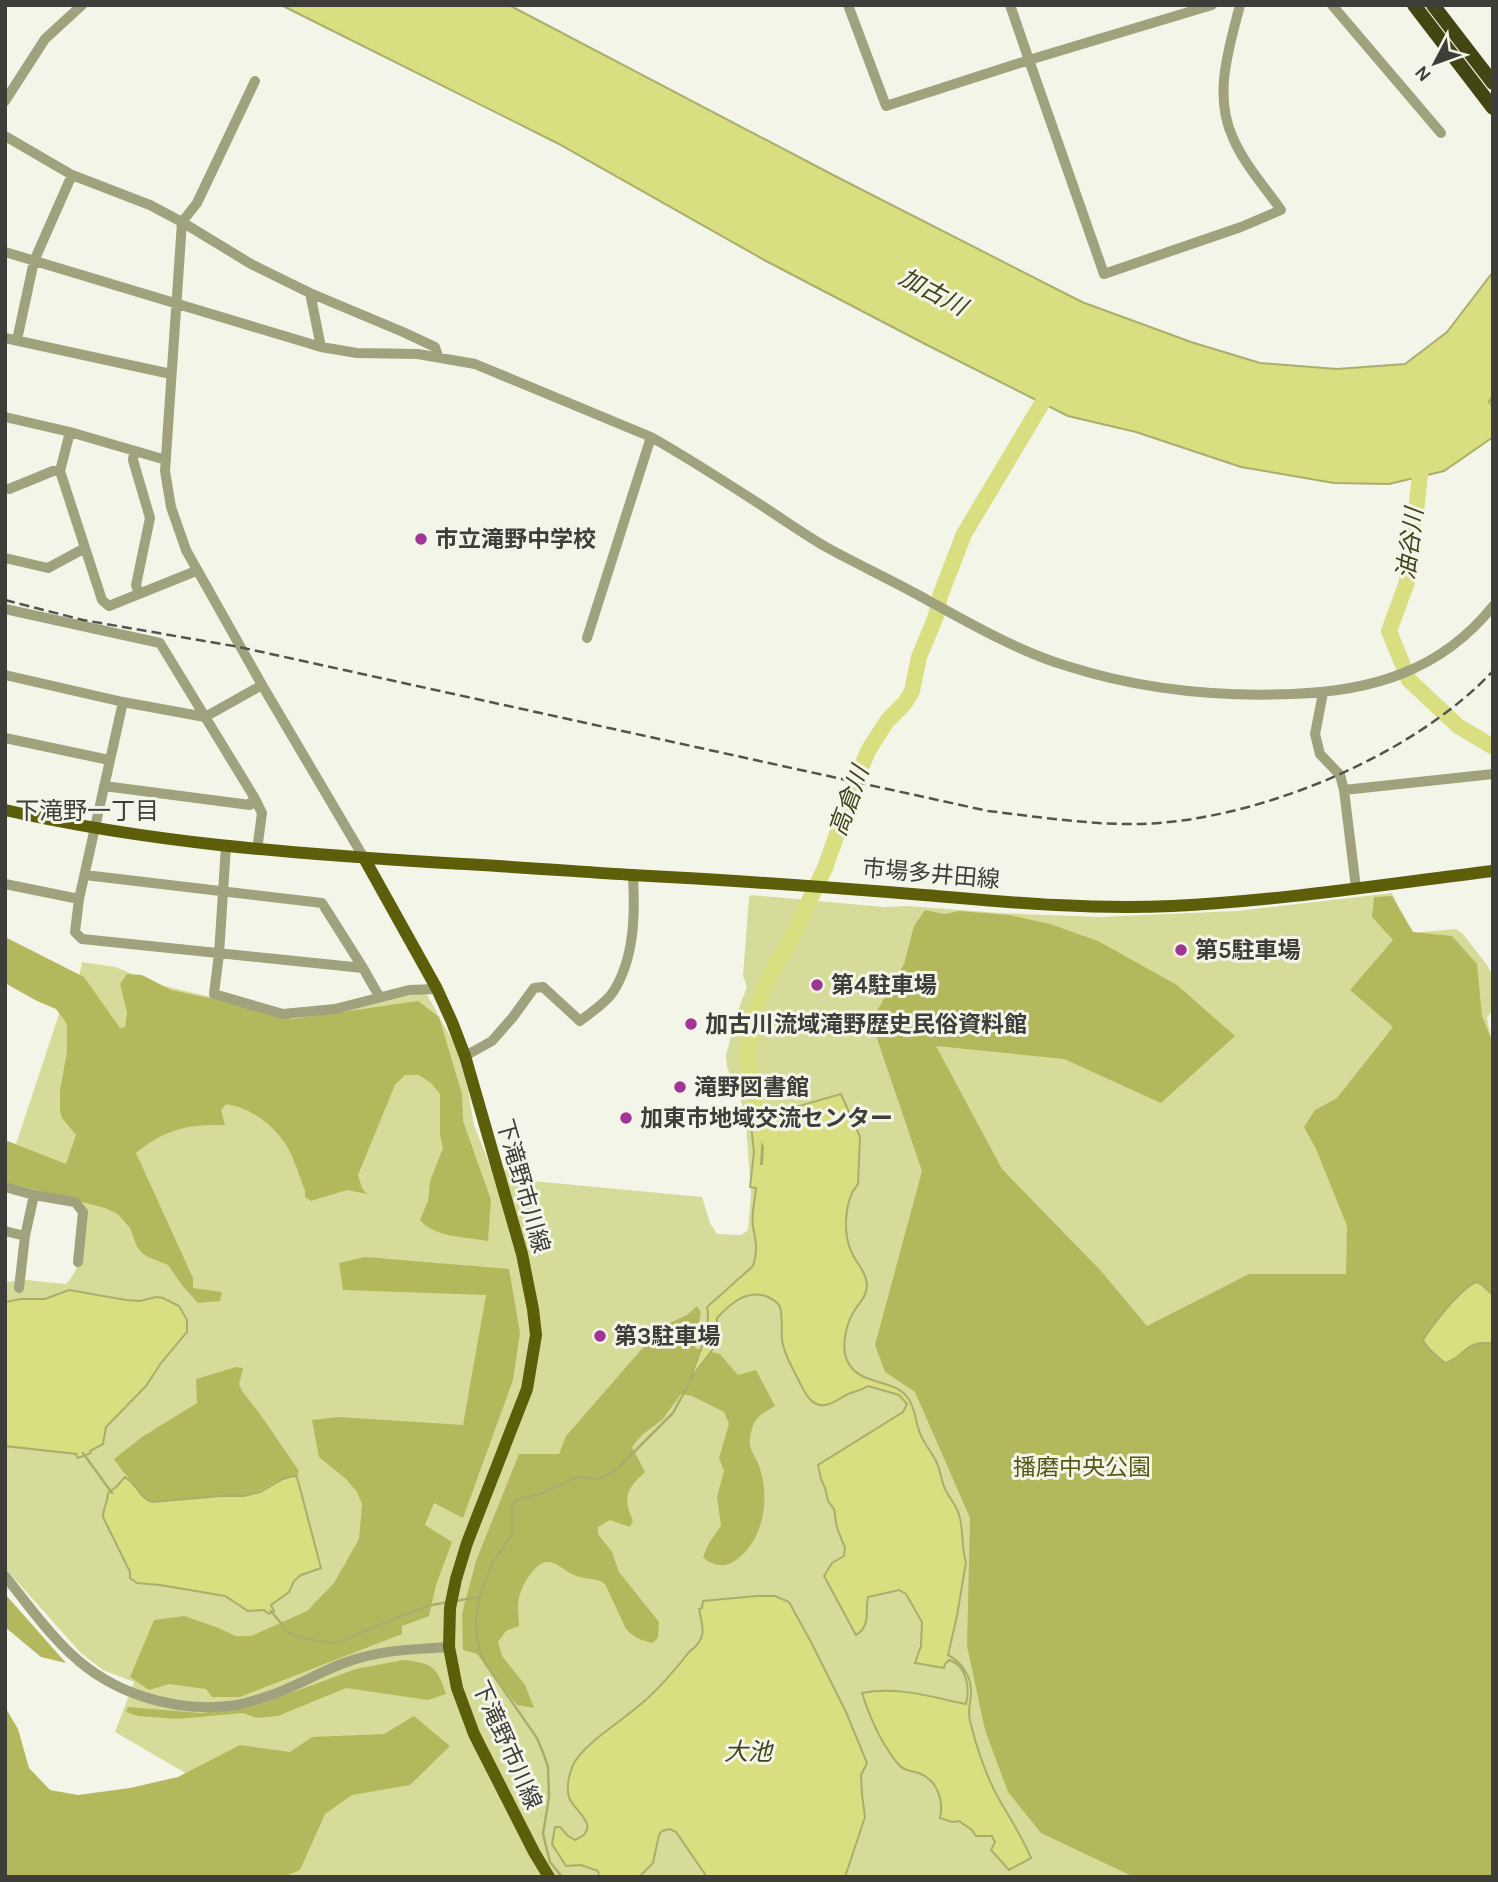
<svg xmlns="http://www.w3.org/2000/svg" width="1498" height="1882" viewBox="0 0 1498 1882" font-family="Karla,'Noto Sans JP',sans-serif">
  <rect width="100%" height="100%" fill="#f4f5e9"/>
  <path fill="#d7db99" d="M 1392,893 L 1411,933 L 1456,929 L 1463,934 L 1487,965 L 1493,976 L 1493,1009 L 1487,1018 L 1493,1048 L 1493,1877 L 263,1877 L 201,1782 L 115,1732 L 134,1682 L 103,1670 L 81,1653 L 5,1568 L 5,1282 L 26,1280 L 66,1284 C 84,1266 81,1236 83,1212 L 75,1202 L 5,1187 L 5,1169 L 16,1144 L 65,996 L 80,973 L 82,962 L 115,967 L 160,985 L 283,1014 L 379,996 L 426,993 L 456,1047 L 468,1090 L 474,1125 L 491,1168 L 496,1170 L 523,1170 L 522,1180 L 702,1197 L 710,1223 L 717,1234 L 741,1235 L 748,1230 L 751,1194 L 746,1124 L 744,1109 L 727,1067 L 726,1055 L 737,1013 L 747,987 L 743,976 L 749,897 L 751,895 L 884,907 L 908,906 L 999,913 L 1099,917 L 1237,911 Z"/>
  <path fill="#b4b85c" d="M 1392,896 L 1413,932 L 1452,936 L 1477,964 L 1482,1016 L 1493,1043 L 1493,1877 L 1134,1877 L 1041,1833 L 1008,1792 L 985,1730 L 967,1646 L 970,1518 L 915,1392 L 885,1372 L 875,1345 L 922,1171 L 871,1021 L 904,964 L 914,926 L 925,910 L 945,914 L 959,911 L 1009,915 L 1050,924 L 1098,941 L 1177,985 L 1235,1036 L 1161,1103 L 1064,1059 L 936,1046 L 1002,1169 L 1101,1271 L 1147,1326 L 1249,1274 L 1346,1274 L 1347,1226 L 1316,1149 L 1304,1127 L 1315,1110 L 1337,1098 L 1393,1027 L 1350,990 L 1393,940 L 1372,917 L 1374,897 Z
    M 5,937 L 84,977 L 120,1028 L 125,1027 L 127,1012 L 120,984 L 127,974 L 142,975 L 171,990 L 233,1003 L 293,1019 L 418,1001 L 439,1017 L 462,1094 L 463,1121 L 491,1200 L 488,1241 C 467,1237 435,1238 420,1220 L 428,1201 L 430,1181 L 443,1148 L 440,1135 L 440,1094 L 431,1083 L 419,1075 L 405,1075 L 395,1085 L 358,1175 L 362,1188 L 367,1194 L 347,1190 L 311,1201 L 305,1197 L 305,1190 C 299,1176 295,1161 288,1148 C 274,1125 252,1108 226,1104 L 221,1110 L 225,1125 C 188,1124 165,1129 136,1153 L 193,1278 L 193,1288 L 222,1292 L 220,1301 L 198,1303 L 182,1285 L 168,1265 L 148,1257 L 142,1253 L 137,1247 L 130,1228 L 118,1214 L 105,1208 L 5,1182 L 5,1140 L 66,1164 L 76,1135 L 62,1118 L 60,1111 L 60,1090 L 67,1052 L 67,1024 L 56,1009 L 35,1000 L 5,983 Z
    M 365,1257 L 509,1269 L 520,1333 L 513,1380 L 463,1518 L 434,1503 L 425,1525 L 452,1542 L 436,1585 L 429,1616 L 402,1626 L 402,1634 L 240,1697 L 212,1697 L 206,1689 L 169,1684 L 149,1690 L 130,1677 L 154,1620 L 184,1616 L 216,1627 L 236,1636 L 251,1636 L 307,1611 L 334,1583 L 359,1539 L 362,1504 L 357,1492 L 346,1479 L 319,1457 L 312,1420 L 339,1417 L 463,1425 L 486,1295 L 343,1290 L 339,1263 Z
    M 697,1306 L 701,1312 L 695,1348 L 720,1354 L 738,1375 L 756,1370 L 775,1406 C 758,1416 753,1418 750,1438 C 748,1448 754,1454 758,1463 C 771,1496 765,1542 733,1562 C 722,1568 711,1565 703,1557 L 709,1543 L 721,1526 L 717,1497 L 724,1471 L 719,1458 L 729,1424 L 724,1412 L 692,1396 L 681,1394 L 663,1419 L 642,1435 L 632,1447 L 645,1472 C 627,1489 622,1496 633,1521 L 630,1527 L 610,1520 L 598,1527 L 598,1534 L 612,1552 L 619,1572 L 659,1622 L 658,1638 L 652,1643 C 641,1640 634,1638 626,1629 L 605,1584 C 597,1577 584,1580 574,1575 C 566,1572 558,1563 549,1562 C 536,1560 521,1586 519,1598 C 517,1606 519,1617 519,1626 L 506,1631 L 498,1642 L 502,1656 L 525,1685 L 534,1708 L 517,1705 L 477,1654 L 463,1650 L 462,1614 L 476,1561 L 519,1454 L 559,1454 L 566,1436 L 661,1327 L 687,1315 Z
    M 236,1367 L 243,1368 L 239,1384 L 242,1391 L 260,1414 L 299,1471 L 297,1477 C 279,1475 263,1493 246,1496 C 237,1497 227,1496 218,1497 C 196,1498 174,1501 152,1502 C 141,1499 139,1490 132,1482 C 125,1474 120,1468 114,1459 L 142,1437 L 197,1403 L 196,1379 Z
    M 5,1594 L 66,1663 L 41,1657 L 5,1627 Z
    M 403,1660 C 432,1663 437,1666 446,1694 L 428,1700 L 346,1688 L 278,1716 L 257,1718 L 243,1713 L 177,1719 L 138,1716 L 126,1712 L 128,1707 L 201,1713 L 255,1706 L 356,1669 Z
    M 5,1707 L 18,1729 L 29,1768 L 50,1790 L 78,1795 L 130,1788 L 178,1777 L 240,1745 L 290,1752 L 312,1737 L 384,1734 L 414,1716 L 450,1746 L 410,1785 L 352,1795 L 325,1814 L 300,1870 L 283,1877 L 5,1877 Z"/>
  <path fill="#d9de81" stroke="#aaae6b" stroke-width="2" d="M 281,5 L 509,5 L 835,176 L 1082,302 L 1191,342 L 1260,363 L 1337,369 L 1405,364 L 1447,332 L 1493,272 L 1493,396 L 1489,402 L 1493,407 L 1493,437 L 1444,471 L 1389,484 L 1334,483 L 1241,467 L 1136,432 L 1068,416 L 927,345 L 766,261 L 557,143 Z
    M 841,1094 L 860,1137 L 858,1184 C 844,1200 843,1232 851,1251 C 856,1263 866,1271 867,1285 C 867,1297 858,1304 853,1313 C 846,1325 841,1347 847,1360 C 858,1387 893,1377 908,1398 C 916,1409 915,1422 920,1433 C 924,1444 931,1451 936,1461 C 941,1471 941,1482 946,1491 C 950,1499 957,1506 959,1515 C 964,1530 961,1547 966,1562 L 957,1616 L 948,1655 C 960,1661 970,1674 971,1689 C 972,1700 967,1707 970,1721 C 976,1746 987,1779 1000,1801 C 1011,1820 1023,1838 1031,1858 L 1009,1870 L 991,1850 L 995,1842 L 992,1836 L 976,1836 L 972,1830 L 959,1821 L 952,1822 L 940,1818 C 944,1800 937,1780 919,1773 C 912,1771 904,1771 899,1765 C 882,1745 870,1718 862,1693 C 898,1686 931,1697 966,1704 C 970,1689 967,1665 949,1660 L 945,1664 L 944,1668 L 915,1663 L 921,1646 L 922,1622 L 906,1594 L 899,1590 L 868,1597 C 865,1611 871,1626 856,1635 L 824,1576 L 832,1563 L 844,1556 L 845,1548 L 837,1528 L 834,1509 L 828,1501 L 825,1488 L 821,1479 L 818,1465 L 903,1412 L 907,1404 L 899,1395 L 868,1386 C 860,1391 856,1391 848,1394 C 842,1397 836,1402 829,1404 C 810,1411 803,1388 796,1375 C 790,1363 784,1354 782,1340 C 781,1330 783,1317 780,1307 C 778,1302 772,1299 768,1297 C 747,1288 730,1304 717,1318 L 716,1345 L 690,1379 C 697,1359 712,1327 707,1307 L 753,1266 C 758,1252 756,1241 753,1227 C 751,1216 755,1200 756,1188 L 750,1187 L 754,1152 L 750,1116 L 763,1112 L 764,1116 L 761,1164 L 762,1164 L 765,1116 Z
    M 1476,1282 L 1481,1284 L 1493,1295 L 1493,1343 C 1463,1340 1466,1357 1445,1363 C 1439,1358 1425,1346 1423,1340 C 1433,1324 1459,1290 1476,1282 Z
    M 69,1290 L 126,1300 L 140,1301 L 156,1297 L 163,1298 L 179,1306 L 187,1320 L 187,1332 L 161,1363 L 146,1386 L 106,1427 L 103,1444 L 90,1451 L 91,1453 L 78,1458 L 76,1454 L 5,1446 L 5,1302 L 21,1299 L 45,1299 Z
    M 293,1476 L 297,1477 L 321,1568 L 301,1575 L 294,1581 L 289,1592 L 271,1605 L 274,1611 L 269,1614 L 264,1610 L 248,1611 L 225,1596 L 160,1585 L 137,1583 L 130,1578 L 130,1572 L 103,1517 C 103,1509 108,1501 108,1493 L 116,1487 L 125,1477 C 137,1484 139,1498 152,1502 L 221,1496 L 244,1496 L 260,1492 L 283,1479 Z
    M 756,1596 L 775,1596 L 789,1602 L 811,1642 L 846,1712 L 867,1763 L 861,1775 L 862,1795 L 865,1817 L 845,1877 L 707,1877 L 676,1832 L 670,1829 L 662,1831 L 659,1835 L 653,1863 L 639,1877 L 599,1877 L 598,1871 L 581,1865 L 566,1866 L 552,1844 L 555,1827 L 560,1827 L 568,1836 L 575,1840 C 605,1827 572,1810 569,1797 C 566,1788 569,1774 573,1765 C 583,1744 623,1720 641,1704 C 660,1688 675,1670 689,1652 C 708,1638 703,1628 699,1609 L 702,1608 L 703,1601 Z"/>
  <g fill="none" stroke-linecap="round" stroke-linejoin="round">
    <path stroke="#aaae6b" stroke-width="2.5" d="M 83,1453 L 112,1493
      M 455,1601 L 479,1597
      M 271,1611 L 289,1633 L 303,1638 L 330,1643 L 343,1641 L 369,1629 L 427,1606 L 448,1602
      M 562,1877 L 550,1862 L 543,1834 L 549,1797 L 548,1767 L 544,1755 L 537,1738 L 485,1663 L 480,1651 L 477,1639 L 476,1619 L 479,1597 L 493,1563 L 512,1534 L 512,1506 L 516,1500 L 543,1493 L 577,1477 L 599,1479 L 616,1470 L 673,1413 L 694,1374"/>
    <path stroke="#d9de81" stroke-width="16" d="M 1422,455 L 1416,512 L 1409,539 L 1407,582 L 1389,631 L 1409,680 L 1458,726 L 1493,747
      M 772,1146 L 760,1114 L 747,1056 L 757,1004 L 776,964 L 789,943 L 825,868 L 856,780 L 868,751 L 887,721 L 905,703 L 912,691 L 919,657 L 936,616 L 940,596 L 964,534 L 1053,385"/>
    <path stroke="#a0a27d" stroke-width="10" d="M 848,5 L 886,106 L 1029,60 L 1010,5
      M 1212,5 L 1029,60 L 1104,274 L 1241,227 L 1281,210 C 1265,187 1244,164 1233,138 C 1213,95 1229,48 1240,5
      M 1332,5 L 1441,133
      M 255,81 L 197,203 L 182,222 L 165,471 L 171,507 L 186,550 L 262,685 L 364,858
      M 5,101 L 45,39 L 82,5
      M 5,136 L 72,175 L 150,205 L 182,222 L 251,264 L 310,293 L 403,332 L 435,347 L 438,356
      M 5,252 L 321,347 L 357,353 L 418,354 L 475,364 L 651,437 C 690,459 727,483 764,507 C 784,520 805,535 826,547 C 857,564 889,579 920,596 C 967,622 1015,650 1067,666 C 1139,689 1217,697 1292,694 C 1372,691 1441,671 1493,606
      M 310,293 L 321,347
      M 5,338 L 171,374
      M 17,340 L 34,261 L 72,175
      M 5,417 L 70,432 L 166,460
      M 70,432 L 60,471 L 102,600 L 109,606 L 196,571
      M 134,451 L 133,460 L 150,518 L 136,585 L 139,594
      M 5,488 L 9,489 L 53,471 L 60,471
      M 5,558 L 48,568 L 85,548
      M 5,609 L 160,643 L 254,797 L 250,805 L 104,786
      M 587,638 L 651,437
      M 5,675 L 123,702 L 205,717 L 262,685
      M 1323,693 L 1315,734 L 1320,754 L 1340,775 L 1344,790 L 1356,888
      M 5,738 L 109,760
      M 1344,790 L 1493,774
      M 254,797 L 262,813 L 257,850
      M 226,846 L 219,954 L 214,994 L 283,1014 L 335,1009 L 409,990 L 437,989
      M 85,875 L 322,903 L 363,968 L 82,939 L 75,932 L 79,899 L 123,702
      M 5,884 L 79,899
      M 363,968 L 379,996
      M 465,1056 L 492,1041 L 513,1017 L 534,988 L 543,987 L 580,1021 C 591,1012 605,1004 613,992 C 635,958 635,913 633,875
      M 5,1187 L 34,1195
      M 5,1231 L 25,1236
      M 19,1288 L 25,1236 L 34,1195 L 75,1202 L 83,1212 L 78,1262
      M 5,1576 C 26,1602 46,1631 71,1654 C 112,1693 172,1712 229,1706 C 241,1705 254,1701 265,1697 C 292,1689 317,1673 344,1663 C 378,1650 413,1649 449,1647"/>
    <path stroke="#5c5e0a" stroke-width="12" d="M 5,810 C 150,843 297,854 445,863 C 507,866 570,871 632,875 C 730,880 827,887 924,895 C 1006,902 1089,910 1172,906 C 1279,901 1386,884 1493,871
      M 364,858 L 437,989 L 452,1022 L 465,1056 L 522,1254 L 533,1309 L 536,1335 L 527,1389 L 467,1543 L 456,1579 L 450,1608 L 449,1647 L 457,1688 L 474,1734 L 534,1852 L 549,1877"/>
    <path stroke="#434513" stroke-width="14" d="M 1414,5 L 1493,108
      M 1433,5 L 1493,83"/>
    <path stroke="#54544f" stroke-width="2.5" stroke-dasharray="10 5" stroke-linecap="butt" d="M 5,600 L 83,620 L 239,647 L 988,811 C 1039,817 1091,825 1142,824 C 1259,820 1413,756 1493,671"/>
  </g>
  <g fill="#a13595" stroke="#f4f5e9" stroke-width="2.5">
    <circle cx="421" cy="539" r="7"/>
    <circle cx="1181" cy="950" r="7"/>
    <circle cx="817" cy="985" r="7"/>
    <circle cx="691" cy="1024" r="7"/>
    <circle cx="680" cy="1087" r="7"/>
    <circle cx="626" cy="1118" r="7"/>
    <circle cx="600" cy="1336" r="7"/>
  </g>
  <g text-anchor="middle" dominant-baseline="central" stroke-width="6" stroke-linejoin="round" paint-order="stroke">
    <g font-size="23" font-weight="bold" fill="#3d3d39" stroke="#f4f5e9" text-anchor="start">
      <text x="435" y="539">市立滝野中学校</text>
      <text x="1195" y="950">第5駐車場</text>
      <text x="831" y="985">第4駐車場</text>
      <text x="705" y="1024">加古川流域滝野歴史民俗資料館</text>
      <text x="694" y="1087">滝野図書館</text>
      <text x="640" y="1118">加東市地域交流センター</text>
      <text x="614" y="1336">第3駐車場</text>
    </g>
    <g font-size="23" fill="#3d3d39" stroke="#f4f5e9">
      <text transform="translate(931 874) rotate(5)">市場多井田線</text>
      <text transform="translate(523 1186) rotate(74)">下滝野市川線</text>
      <text transform="translate(507 1745) rotate(66)">下滝野市川線</text>
    </g>
    <g font-size="23" fill="#565814" stroke="#f4f5e9">
      <text x="1082" y="1467">播磨中央公園</text>
    </g>
    <g font-size="24" font-style="italic" fill="#41431c" stroke="#f4f5e9">
      <text transform="translate(933 292) rotate(28)">加古川</text>
      <text transform="translate(1410 544) rotate(-83)">油谷川</text>
      <text transform="translate(849 801) rotate(-70)">高倉川</text>
      <text x="748" y="1752">大池</text>
    </g>
    <g font-size="24" fill="#3d3d39" stroke="#f4f5e9">
      <text x="87" y="811">下滝野一丁目</text>
    </g>
  </g>
  <rect width="1498" height="1882" fill="none" stroke="#3d3d39" stroke-width="14"/>
  <g transform="translate(1435 63) rotate(229)" stroke="#f4f5e9" stroke-width="5" paint-order="stroke">
  <path d="M0-5L12 26L0 18L-12 26Z" fill="#3d3d39"/>
  <text y="-10" font-size="19" font-weight="bold" text-anchor="middle" fill="#3d3d39">N</text>
  </g>
</svg>
